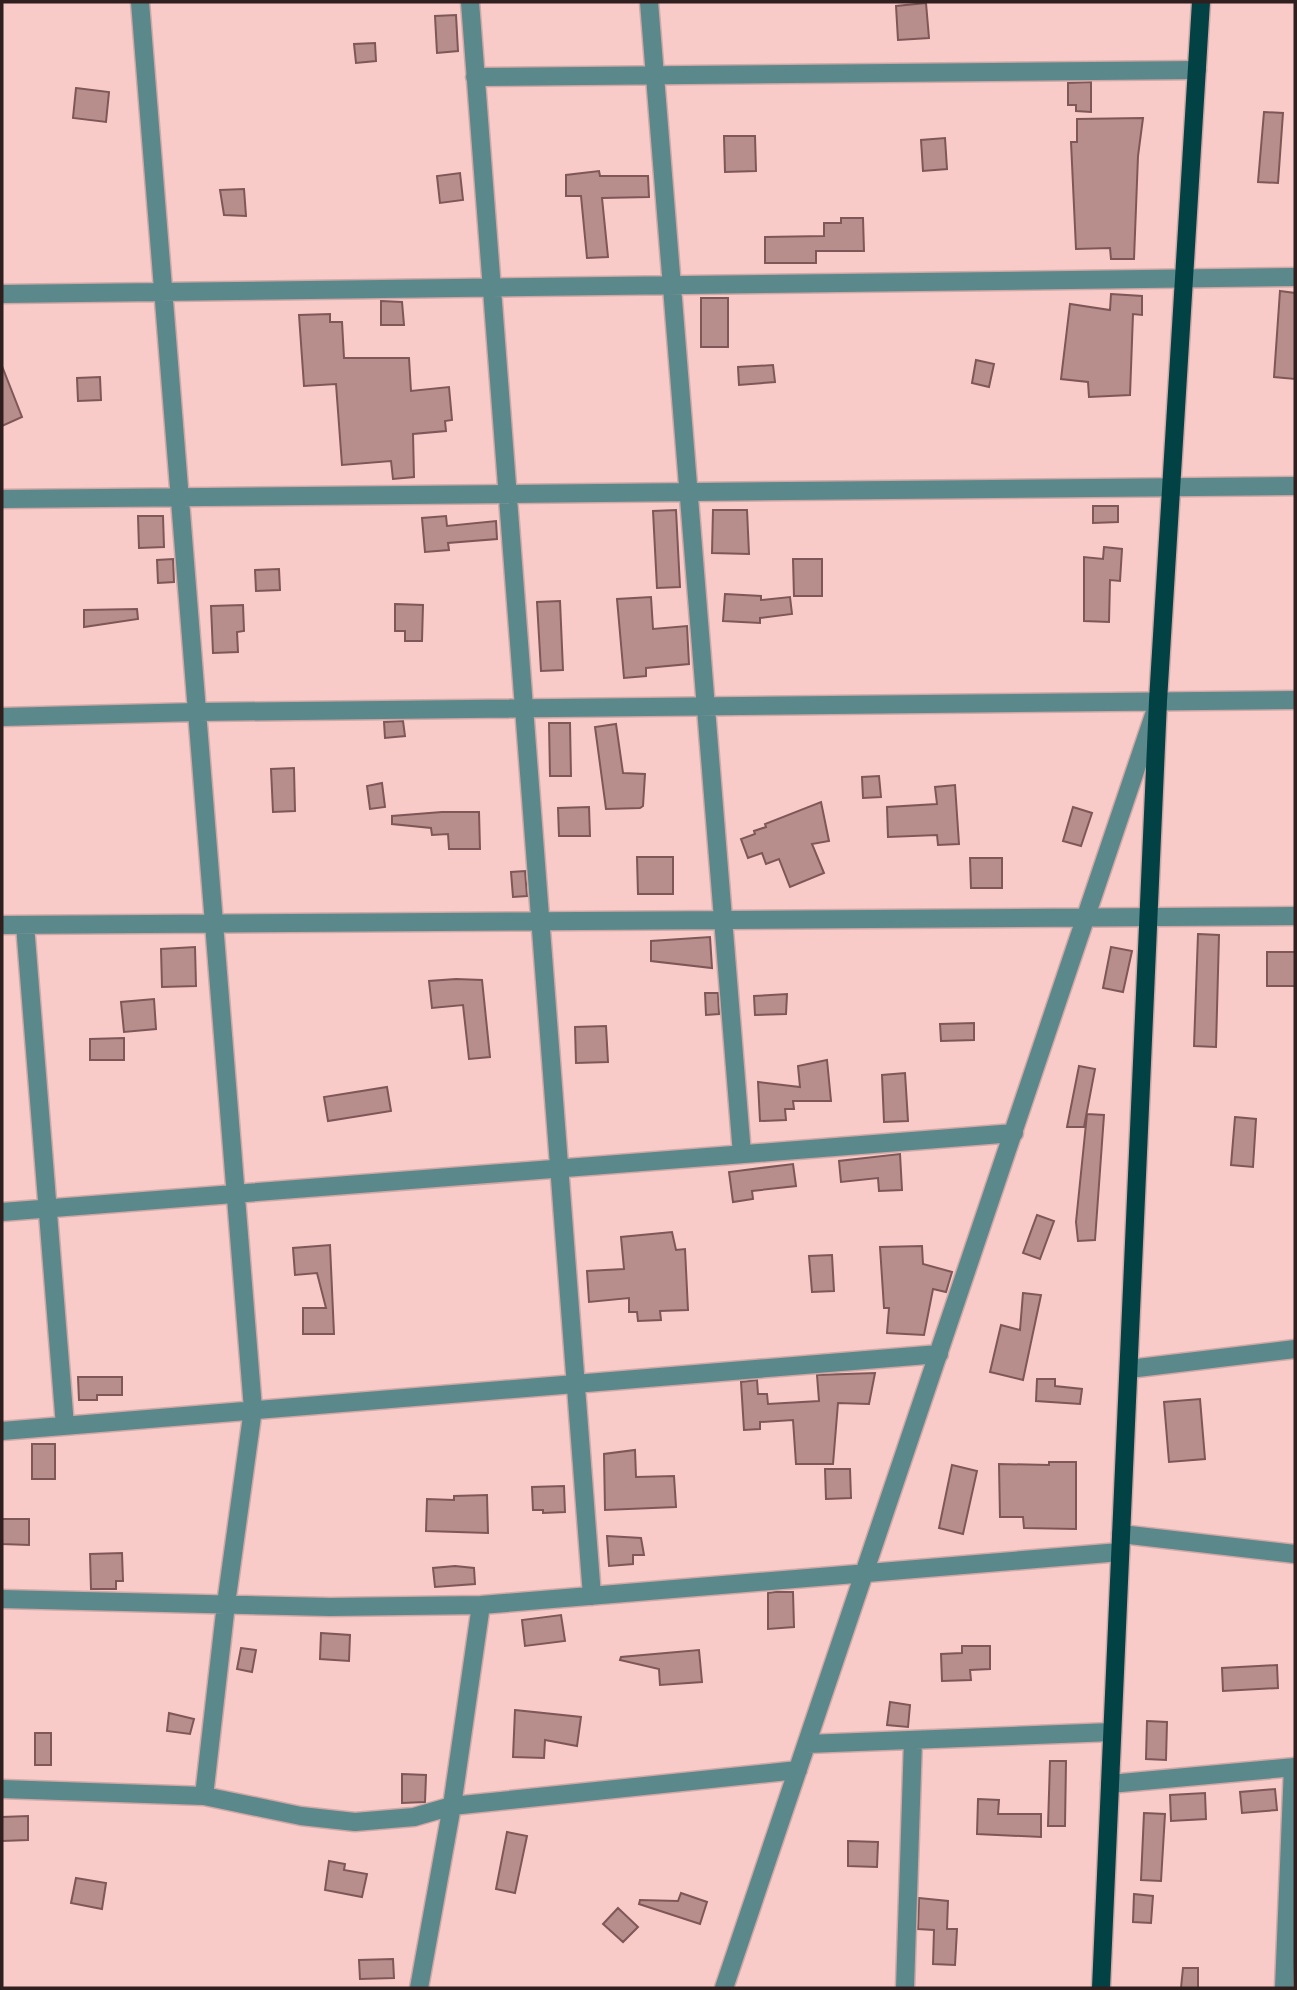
<svg xmlns="http://www.w3.org/2000/svg" width="1297" height="1990" viewBox="0 0 1297 1990" font-family="'Roboto Condensed',sans-serif">
  <rect width="100%" height="100%" fill="#f8cac8"/>
  <path fill="#b88e8c" stroke="#7e5756" stroke-width="2" d="M 926,3 L 929,38 L 898,40 L 896,6 Z
    M 456,15 L 458,51 L 437,53 L 435,16 Z
    M 375,43 L 376,61 L 356,63 L 354,44 Z
    M 1091,82 L 1091,112 L 1076,111 L 1076,105 L 1068,105 L 1068,83 Z
    M 76,88 L 109,92 L 106,122 L 73,118 Z
    M 1264,112 L 1283,113 L 1278,183 L 1258,182 Z
    M 1143,118 L 1138,156 L 1134,259 L 1111,259 L 1110,248 L 1076,249 L 1071,142 L 1077,142 L 1077,119 Z
    M 724,136 L 755,136 L 756,171 L 725,172 Z
    M 945,138 L 947,169 L 923,171 L 921,140 Z
    M 599,171 L 600,176 L 648,176 L 649,197 L 602,198 L 608,257 L 587,258 L 581,196 L 566,196 L 566,175 Z
    M 460,173 L 463,200 L 440,203 L 437,176 Z
    M 244,189 L 246,216 L 224,215 L 220,190 Z
    M 841,218 L 863,218 L 864,251 L 816,251 L 816,263 L 765,263 L 765,237 L 824,236 L 824,223 L 841,223 Z
    M 1280,291 L 1295,293 L 1295,379 L 1274,377 Z
    M 1111,294 L 1142,296 L 1142,315 L 1133,314 L 1130,395 L 1089,397 L 1088,382 L 1061,379 L 1070,304 L 1110,310 Z
    M 701,298 L 728,298 L 728,347 L 701,347 Z
    M 381,301 L 402,302 L 404,325 L 381,325 Z
    M 330,314 L 330,322 L 342,322 L 344,358 L 409,358 L 411,391 L 449,387 L 452,420 L 445,421 L 446,431 L 413,434 L 414,477 L 393,479 L 391,461 L 342,465 L 336,384 L 304,386 L 299,315 Z
    M 976,360 L 994,364 L 989,387 L 972,383 Z
    M 773,365 L 775,382 L 739,385 L 738,367 Z
    M 2,366 L 22,417 L 2,426 Z
    M 100,377 L 101,400 L 78,401 L 77,378 Z
    M 1093,506 L 1118,506 L 1118,522 L 1093,523 Z
    M 676,510 L 680,587 L 657,588 L 653,511 Z
    M 713,510 L 747,510 L 749,554 L 712,553 Z
    M 138,516 L 163,516 L 164,547 L 139,548 Z
    M 446,516 L 447,526 L 496,521 L 497,539 L 448,543 L 449,550 L 425,552 L 422,518 Z
    M 1104,547 L 1122,549 L 1120,581 L 1110,580 L 1109,622 L 1084,621 L 1084,557 L 1103,559 Z
    M 173,559 L 174,582 L 158,583 L 157,560 Z
    M 793,559 L 822,559 L 822,596 L 794,596 Z
    M 279,569 L 280,590 L 256,591 L 255,570 Z
    M 725,594 L 761,596 L 761,600 L 790,597 L 792,614 L 760,618 L 760,623 L 723,621 Z
    M 651,597 L 653,629 L 687,626 L 689,664 L 646,668 L 646,676 L 624,678 L 617,599 Z
    M 560,601 L 563,670 L 541,671 L 537,602 Z
    M 395,604 L 423,605 L 422,641 L 405,641 L 405,631 L 395,631 Z
    M 243,605 L 244,631 L 237,632 L 238,652 L 213,653 L 211,606 Z
    M 137,609 L 138,619 L 84,627 L 84,610 Z
    M 403,721 L 405,736 L 385,738 L 384,722 Z
    M 549,723 L 570,723 L 571,776 L 550,776 Z
    M 616,724 L 623,773 L 645,774 L 643,806 L 640,808 L 606,809 L 595,727 Z
    M 294,768 L 295,811 L 273,812 L 271,769 Z
    M 879,776 L 881,797 L 863,798 L 862,777 Z
    M 382,783 L 385,807 L 370,809 L 367,786 Z
    M 955,785 L 959,844 L 938,845 L 937,835 L 888,837 L 887,807 L 937,804 L 935,787 Z
    M 821,802 L 829,841 L 812,844 L 824,873 L 790,887 L 779,859 L 766,864 L 762,853 L 748,858 L 741,839 L 755,834 L 754,831 L 766,827 L 765,824 Z
    M 589,807 L 590,836 L 559,836 L 558,808 Z
    M 1073,807 L 1092,813 L 1081,846 L 1063,841 Z
    M 442,812 L 479,812 L 480,849 L 449,849 L 448,834 L 432,835 L 431,828 L 392,824 L 392,816 Z
    M 637,857 L 673,857 L 673,894 L 638,894 Z
    M 970,858 L 1002,858 L 1002,888 L 971,888 Z
    M 525,871 L 527,896 L 513,897 L 511,872 Z
    M 1198,934 L 1219,935 L 1216,1047 L 1194,1046 Z
    M 710,937 L 712,968 L 651,961 L 651,941 Z
    M 195,947 L 196,986 L 162,987 L 161,949 Z
    M 1111,947 L 1132,951 L 1123,992 L 1103,988 Z
    M 1267,952 L 1295,952 L 1295,986 L 1267,986 Z
    M 456,979 L 482,980 L 490,1057 L 469,1059 L 463,1005 L 432,1008 L 429,981 Z
    M 705,993 L 718,993 L 719,1014 L 706,1015 Z
    M 787,994 L 786,1014 L 755,1015 L 754,996 Z
    M 154,999 L 156,1029 L 124,1032 L 121,1002 Z
    M 974,1023 L 974,1040 L 941,1041 L 940,1024 Z
    M 606,1026 L 608,1062 L 576,1063 L 575,1027 Z
    M 124,1038 L 124,1060 L 90,1060 L 90,1039 Z
    M 827,1060 L 831,1101 L 793,1101 L 794,1109 L 785,1109 L 786,1120 L 760,1121 L 758,1082 L 800,1087 L 798,1066 Z
    M 1079,1066 L 1095,1069 L 1084,1127 L 1067,1127 Z
    M 905,1073 L 908,1121 L 884,1122 L 882,1075 Z
    M 387,1087 L 391,1111 L 328,1121 L 324,1097 Z
    M 1087,1114 L 1104,1115 L 1095,1240 L 1078,1241 L 1076,1222 Z
    M 1235,1117 L 1256,1119 L 1253,1167 L 1231,1165 Z
    M 900,1154 L 902,1190 L 879,1191 L 878,1178 L 841,1182 L 839,1161 Z
    M 793,1164 L 796,1186 L 752,1191 L 753,1199 L 733,1202 L 729,1172 Z
    M 1037,1215 L 1054,1221 L 1040,1259 L 1023,1253 Z
    M 672,1232 L 676,1250 L 685,1249 L 688,1310 L 660,1311 L 661,1320 L 638,1321 L 637,1312 L 629,1312 L 629,1298 L 589,1302 L 587,1271 L 624,1269 L 621,1237 Z
    M 330,1245 L 334,1334 L 303,1334 L 303,1308 L 326,1308 L 317,1273 L 295,1275 L 293,1248 Z
    M 922,1246 L 923,1264 L 952,1272 L 946,1292 L 933,1289 L 924,1335 L 887,1333 L 889,1308 L 884,1308 L 880,1247 Z
    M 832,1255 L 834,1291 L 812,1292 L 809,1256 Z
    M 1023,1293 L 1041,1295 L 1023,1380 L 990,1372 L 1001,1325 L 1020,1330 Z
    M 875,1373 L 869,1404 L 838,1403 L 833,1464 L 796,1464 L 793,1420 L 760,1422 L 760,1429 L 744,1430 L 741,1382 L 757,1380 L 758,1394 L 767,1394 L 768,1404 L 819,1401 L 817,1375 Z
    M 78,1377 L 122,1377 L 122,1395 L 97,1395 L 97,1400 L 79,1400 Z
    M 1037,1379 L 1055,1379 L 1055,1386 L 1082,1389 L 1080,1404 L 1036,1401 Z
    M 1200,1399 L 1205,1459 L 1169,1462 L 1164,1402 Z
    M 32,1444 L 55,1444 L 55,1479 L 32,1479 Z
    M 635,1450 L 636,1477 L 674,1476 L 676,1507 L 605,1510 L 604,1454 Z
    M 1049,1462 L 1076,1462 L 1076,1529 L 1024,1528 L 1023,1517 L 1000,1517 L 999,1464 L 1049,1465 Z
    M 952,1465 L 977,1471 L 963,1534 L 939,1528 Z
    M 825,1469 L 850,1469 L 851,1498 L 826,1499 Z
    M 564,1486 L 565,1512 L 543,1513 L 543,1510 L 533,1510 L 532,1487 Z
    M 487,1495 L 488,1533 L 426,1531 L 427,1499 L 454,1500 L 454,1496 Z
    M 2,1519 L 29,1519 L 29,1545 L 2,1544 Z
    M 607,1536 L 641,1538 L 644,1555 L 633,1555 L 633,1564 L 609,1566 Z
    M 122,1553 L 123,1581 L 116,1581 L 116,1589 L 91,1589 L 90,1554 Z
    M 455,1566 L 474,1568 L 475,1584 L 435,1587 L 433,1568 Z
    M 775,1592 L 793,1592 L 794,1627 L 768,1629 L 768,1593 Z
    M 561,1615 L 565,1641 L 525,1646 L 522,1620 Z
    M 321,1633 L 350,1635 L 349,1661 L 320,1659 Z
    M 962,1646 L 990,1646 L 990,1669 L 970,1670 L 971,1680 L 942,1681 L 941,1654 L 962,1653 Z
    M 241,1648 L 256,1650 L 252,1672 L 237,1669 Z
    M 699,1650 L 702,1682 L 660,1685 L 659,1669 L 620,1660 L 621,1657 Z
    M 1277,1665 L 1278,1688 L 1223,1691 L 1222,1668 Z
    M 890,1702 L 910,1705 L 908,1727 L 887,1725 Z
    M 515,1710 L 581,1717 L 577,1746 L 545,1740 L 544,1758 L 513,1757 Z
    M 169,1713 L 194,1719 L 190,1734 L 167,1731 Z
    M 1147,1721 L 1167,1722 L 1166,1760 L 1146,1759 Z
    M 35,1733 L 51,1733 L 51,1765 L 35,1765 Z
    M 1050,1761 L 1066,1761 L 1065,1826 L 1048,1826 Z
    M 402,1774 L 426,1775 L 425,1802 L 402,1803 Z
    M 1275,1789 L 1277,1810 L 1242,1813 L 1240,1792 Z
    M 1205,1793 L 1206,1819 L 1171,1821 L 1170,1795 Z
    M 978,1799 L 999,1800 L 998,1814 L 1041,1814 L 1041,1837 L 977,1834 Z
    M 1144,1813 L 1165,1814 L 1161,1881 L 1141,1880 Z
    M 28,1816 L 28,1840 L 2,1841 L 2,1817 Z
    M 507,1832 L 527,1836 L 515,1893 L 496,1889 Z
    M 848,1841 L 878,1842 L 877,1867 L 848,1866 Z
    M 329,1861 L 345,1864 L 344,1870 L 367,1874 L 362,1897 L 325,1890 Z
    M 76,1878 L 106,1883 L 102,1909 L 71,1903 Z
    M 681,1893 L 707,1902 L 700,1924 L 639,1904 L 640,1900 L 678,1901 Z
    M 1134,1894 L 1153,1896 L 1151,1923 L 1133,1922 Z
    M 919,1898 L 948,1901 L 947,1929 L 957,1929 L 955,1965 L 933,1964 L 934,1930 L 918,1929 Z
    M 618,1908 L 638,1927 L 623,1942 L 603,1924 Z
    M 393,1959 L 394,1978 L 360,1979 L 359,1960 Z
    M 1183,1968 L 1198,1968 L 1198,1988 L 1181,1988 Z"/>
  <g fill="none" stroke-linecap="round" stroke-linejoin="round">
    <g stroke="#d0a8a6" stroke-width="21">
      <path id="minor" d="M 140,2 L 253,1409 L 226,1604 L 204,1796
        M 470,2 L 592,1596
        M 649,2 L 742,1154
        M 475,77 L 1197,70
        M 2,294 L 1295,277
        M 2,499 L 1295,486
        M 2,717 L 197,712 L 1295,700
        M 2,925 L 1295,916
        M 25,925 L 65,1426
        M 2,1212 L 1014,1133
        M 1129,1369 L 1295,1349
        M 2,1431 L 939,1354
        M 1121,1534 L 1295,1554
        M 2,1599 L 330,1607 L 481,1605 L 1120,1552
        M 807,1744 L 1112,1732
        M 1110,1784 L 1295,1767
        M 2,1789 L 204,1796 L 301,1816 L 355,1822 L 414,1817 L 452,1806 L 798,1770
        M 419,1988 L 452,1806 L 481,1605
        M 724,1988 L 1155,712
        M 905,1988 L 913,1740
        M 1284,1988 L 1293,1767"/>
    </g>
    <g stroke="#d0a8a6" stroke-width="21">
      <path id="major" d="M 1101,1988 L 1158,701 L 1201,2"/>
    </g>
    <use href="#minor" stroke="#5a888b" stroke-width="18"/>
    <use href="#major" stroke="#024144" stroke-width="18"/>
  </g>
  <rect width="1297" height="1990" fill="none" stroke="#301f1f" stroke-width="7"/>
</svg>
